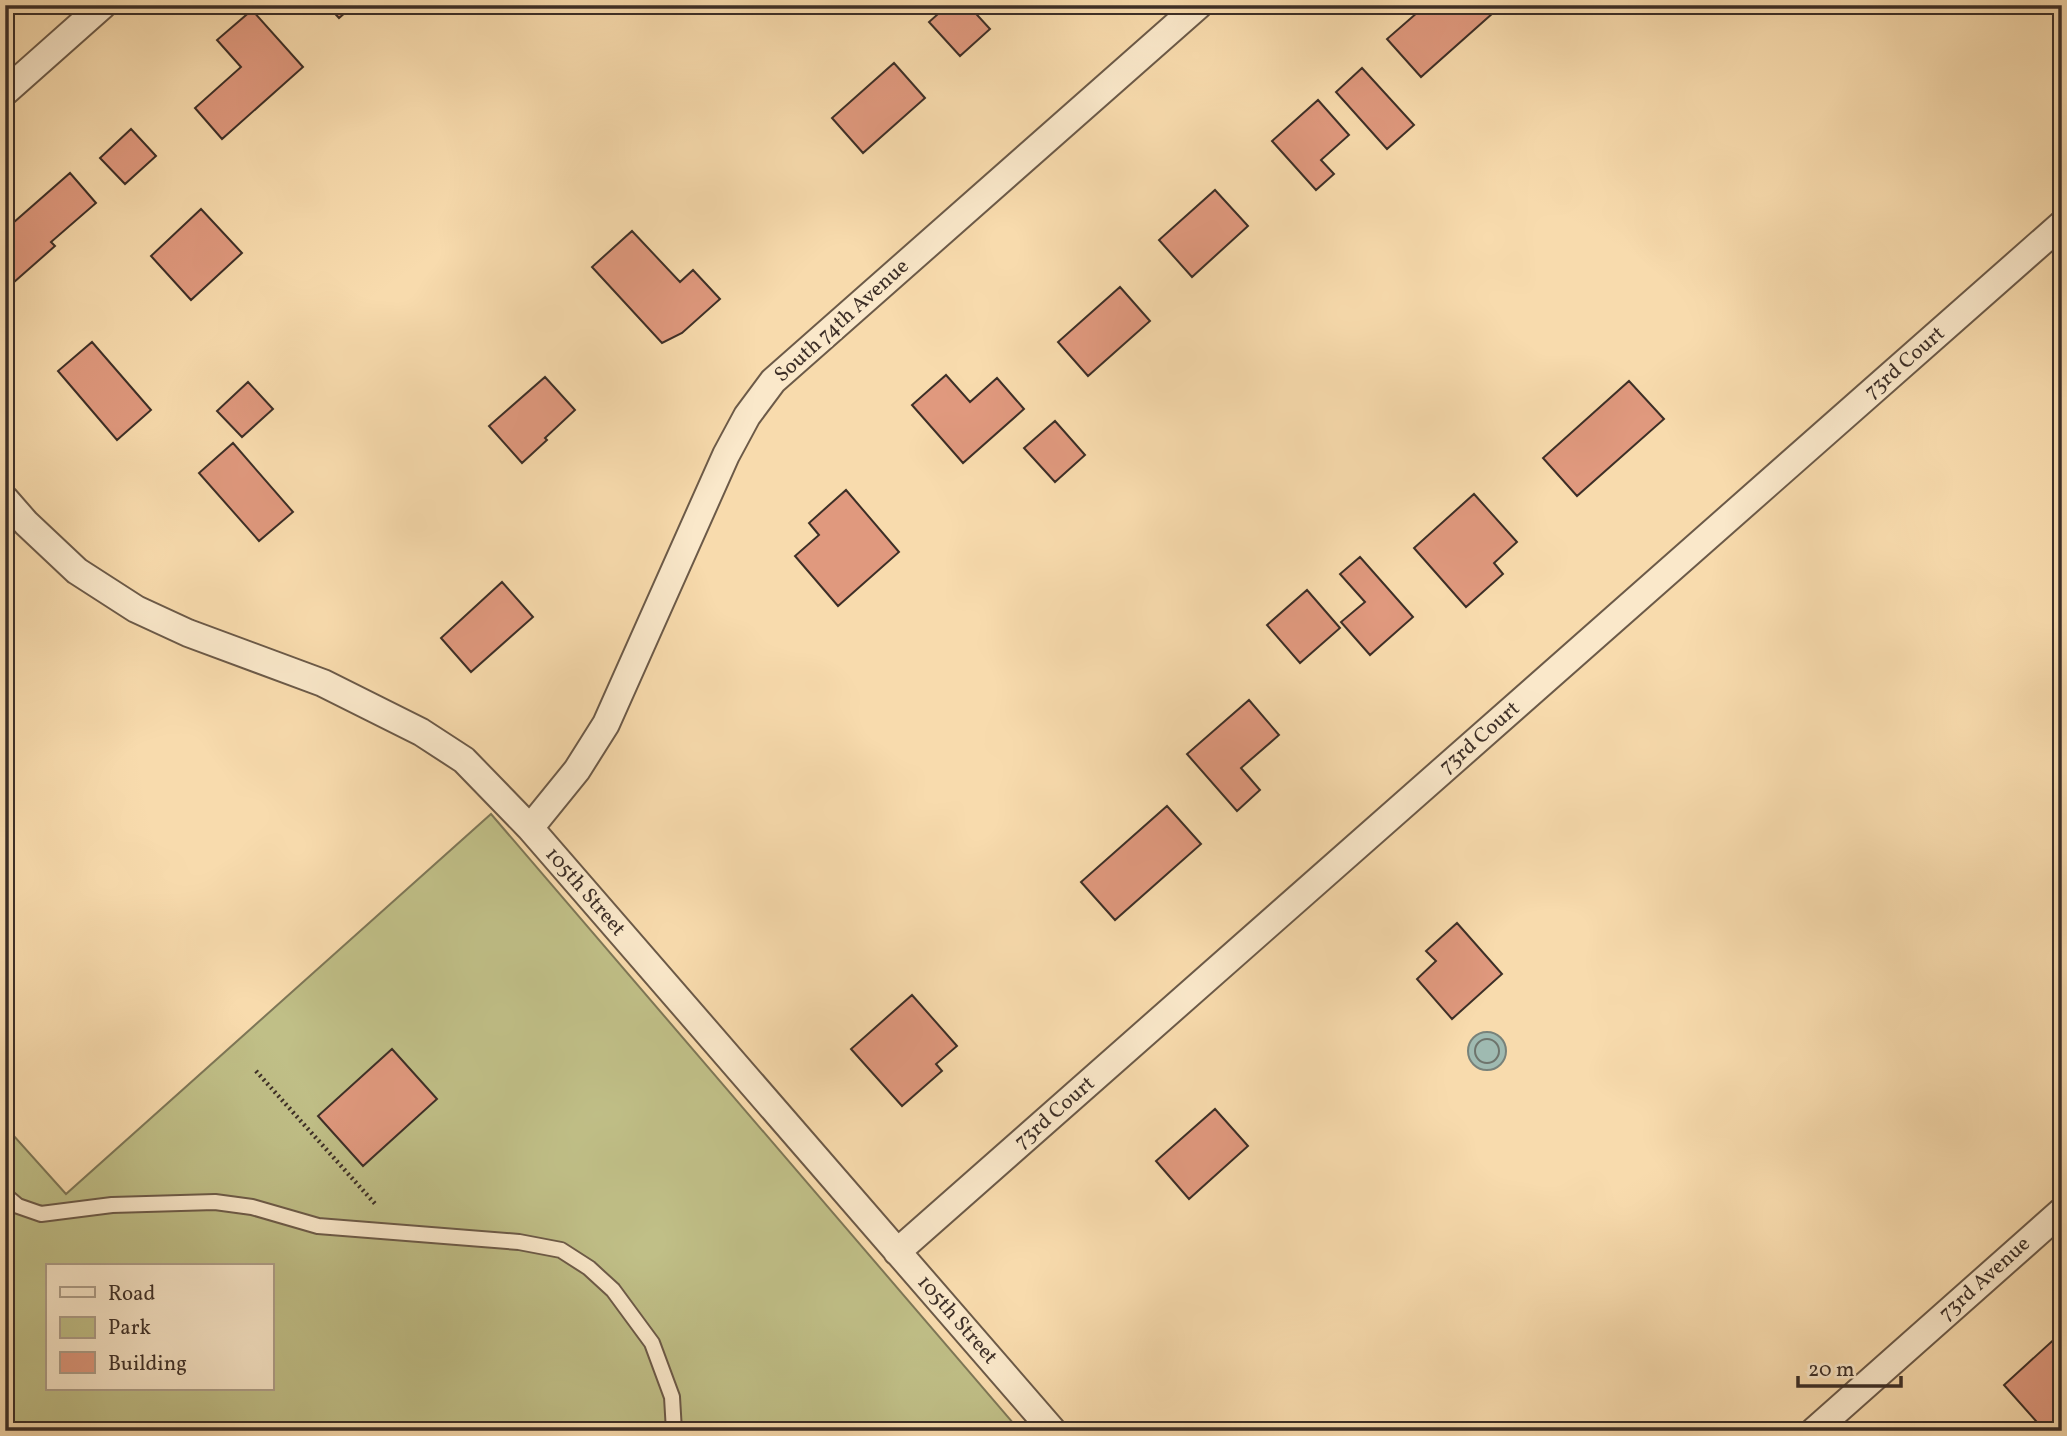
<svg xmlns="http://www.w3.org/2000/svg" width="2067" height="1436" viewBox="0 0 2067 1436" font-family="Vollkorn,serif">
  <rect width="100%" height="100%" fill="#f8dbad"/>
  <filter id="stains"><feTurbulence type="fractalNoise" baseFrequency=".00286" numOctaves="4"/><feColorMatrix values="0 0 0 0 .2 0 0 0 0 .09 0 0 0 0 .02 0 0 0 .5 -.17"/></filter>
  <radialGradient id="worn" r=".72"><stop offset=".6" stop-color="#630" stop-opacity="0"/><stop offset="1" stop-color="#630" stop-opacity=".3"/></radialGradient>
  <path fill="#c0bf87" stroke="#7e7757" stroke-width="2" fill-rule="evenodd" d="M 491,814 L 1020,1431 L 5,1431 L 5,1126 L 66,1194 ZM 47,1266 L 271,1266 L 271,1389 L 47,1389 Z"/>
  <path fill="#9fbab1" stroke="#78827a" stroke-width="2" d="M1468 1051a19 19 0 1 1 38 0a19 19 0 1 1-38 0Z"/>
  <g fill="none" stroke-linecap="round" stroke-linejoin="round">
    <path stroke="#6e746c" stroke-width="2" d="M1475 1051a12 12 0 1 1 24 0a12 12 0 1 1-24 0Z"/>
  </g>
  <path fill="#e0997e" stroke="#3d2f27" stroke-width="2" d="M 327,5 L 354,5 L 339,18 Z
    M 948,5 L 968,5 L 990,29 L 960,56 L 929,22 Z
    M 1426,5 L 1502,5 L 1421,77 L 1387,39 Z
    M 252,10 L 303,67 L 222,139 L 195,108 L 241,67 L 217,40 Z
    M 894,63 L 925,98 L 863,153 L 832,118 Z
    M 1362,68 L 1414,125 L 1387,149 L 1336,92 Z
    M 1318,100 L 1349,135 L 1321,160 L 1334,174 L 1316,190 L 1272,141 Z
    M 131,129 L 156,156 L 125,184 L 100,158 Z
    M 70,173 L 96,203 L 51,242 L 55,246 L 5,290 L 5,230 Z
    M 1215,190 L 1248,226 L 1192,277 L 1159,240 Z
    M 201,209 L 242,253 L 191,300 L 151,256 Z
    M 632,231 L 680,282 L 693,270 L 720,299 L 682,333 L 662,343 L 592,267 Z
    M 1120,287 L 1150,321 L 1088,376 L 1058,342 Z
    M 92,342 L 151,410 L 117,440 L 58,371 Z
    M 946,375 L 970,402 L 997,378 L 1024,409 L 963,463 L 912,405 Z
    M 545,377 L 575,410 L 545,438 L 547,440 L 522,463 L 489,426 Z
    M 1629,381 L 1664,419 L 1577,496 L 1543,458 Z
    M 248,382 L 273,409 L 242,437 L 217,411 Z
    M 1055,421 L 1085,455 L 1055,482 L 1024,448 Z
    M 233,443 L 293,512 L 259,541 L 199,473 Z
    M 846,490 L 899,552 L 838,606 L 795,556 L 819,535 L 809,523 Z
    M 1474,494 L 1517,542 L 1494,563 L 1503,574 L 1466,607 L 1414,548 Z
    M 1360,557 L 1413,617 L 1370,655 L 1341,622 L 1365,602 L 1340,574 Z
    M 502,582 L 533,617 L 471,672 L 441,638 Z
    M 1307,590 L 1340,628 L 1300,663 L 1267,625 Z
    M 1249,700 L 1279,735 L 1241,768 L 1260,790 L 1237,811 L 1187,754 Z
    M 1167,806 L 1201,844 L 1115,920 L 1081,882 Z
    M 1457,923 L 1502,974 L 1452,1019 L 1417,979 L 1436,961 L 1426,951 Z
    M 912,995 L 957,1046 L 936,1064 L 942,1071 L 902,1106 L 851,1049 Z
    M 392,1049 L 437,1099 L 363,1166 L 318,1116 Z
    M 1215,1109 L 1248,1146 L 1189,1199 L 1156,1161 Z
    M 2060,1334 L 2062,1337 L 2062,1431 L 2026,1431 L 2036,1421 L 2004,1385 Z"/>
  <g fill="none" stroke-linecap="round" stroke-linejoin="round">
    <g stroke="#6c5a48" stroke-width="18">
      <path id="service" d="M 5,1195 L 18,1206 L 41,1214 L 112,1205 L 215,1202 L 252,1207 L 318,1226 L 519,1242 L 561,1250 L 589,1268 L 613,1290 L 652,1343 L 672,1397 L 674,1431"/>
    </g>
    <g stroke="#6c5a48" stroke-width="30">
      <path id="minor" d="M 5,92 L 103,5
        M 5,499 L 26,523 L 77,571 L 136,609 L 188,633 L 323,683 L 421,732 L 464,760 L 530,828 L 1053,1431
        M 530,828 L 577,770 L 606,724 L 726,455 L 747,416 L 773,381 L 1199,5
        M 897,1252 L 2062,224
        M 1814,1431 L 2062,1211"/>
    </g>
    <path stroke="#3d2f27" stroke-width="4.5" stroke-dasharray="2 3.5" stroke-linecap="butt" d="M 256,1071 L 377,1206"/>
    <use href="#service" stroke="#fae8ca" stroke-width="14"/>
    <use href="#minor" stroke="#fae8ca" stroke-width="26"/>
  </g>
  <g text-anchor="middle" dominant-baseline="central" stroke-width="6" stroke-linejoin="round" paint-order="stroke">
    <g font-size="21" fill="#3d2f27" stroke="#fae8ca">
      <text transform="translate(842 321) rotate(-42)">South 74th Avenue</text>
      <text transform="translate(1905 363) rotate(-41)">73rd Court</text>
      <text transform="translate(1480 738) rotate(-41)">73rd Court</text>
      <text transform="translate(585 892) rotate(49)">105th Street</text>
      <text transform="translate(1055 1113) rotate(-41)">73rd Court</text>
      <text transform="translate(1985 1279) rotate(-42)">73rd Avenue</text>
      <text transform="translate(957 1320) rotate(49)">105th Street</text>
    </g>
  </g>
  <rect width="2067" height="1436" fill="none" stroke="#f8dbad" stroke-width="28"/>
  <rect x="7" y="7" width="2053" height="1422" fill="none" stroke="#3d2f27" stroke-width="3.5"/>
  <rect x="14" y="14" width="2039" height="1408" fill="none" stroke="#3d2f27" stroke-width="2"/>
  <rect x="46" y="1264" width="228" height="126" fill="#fae8ca" stroke="#ae9e89" stroke-width="2"/>
  <rect x="60" y="1287" width="35" height="10" fill="#fae8ca" stroke="#ae9e89" stroke-width="2"/>
  <text x="108" y="1300" font-size="21" fill="#3d2f27">Road</text>
  <rect x="60" y="1317" width="35" height="21" fill="#c0bf87" stroke="#ae9e89" stroke-width="2"/>
  <text x="108" y="1334" font-size="21" fill="#3d2f27">Park</text>
  <rect x="60" y="1352" width="35" height="21" fill="#e0997e" stroke="#ae9e89" stroke-width="2"/>
  <text x="108" y="1370" font-size="21" fill="#3d2f27">Building</text>
  <path d="M1798 1376v10h103v-10" fill="none" stroke="#3d2f27" stroke-width="3.5"/>
  <text x="1808" y="1376" font-size="21" fill="#3d2f27" stroke="#fae8ca" stroke-width="5" paint-order="stroke">20 m</text>
  <rect width="100%" height="100%" filter="url(#stains)"/>
  <rect width="100%" height="100%" fill="url(#worn)"/>
</svg>
